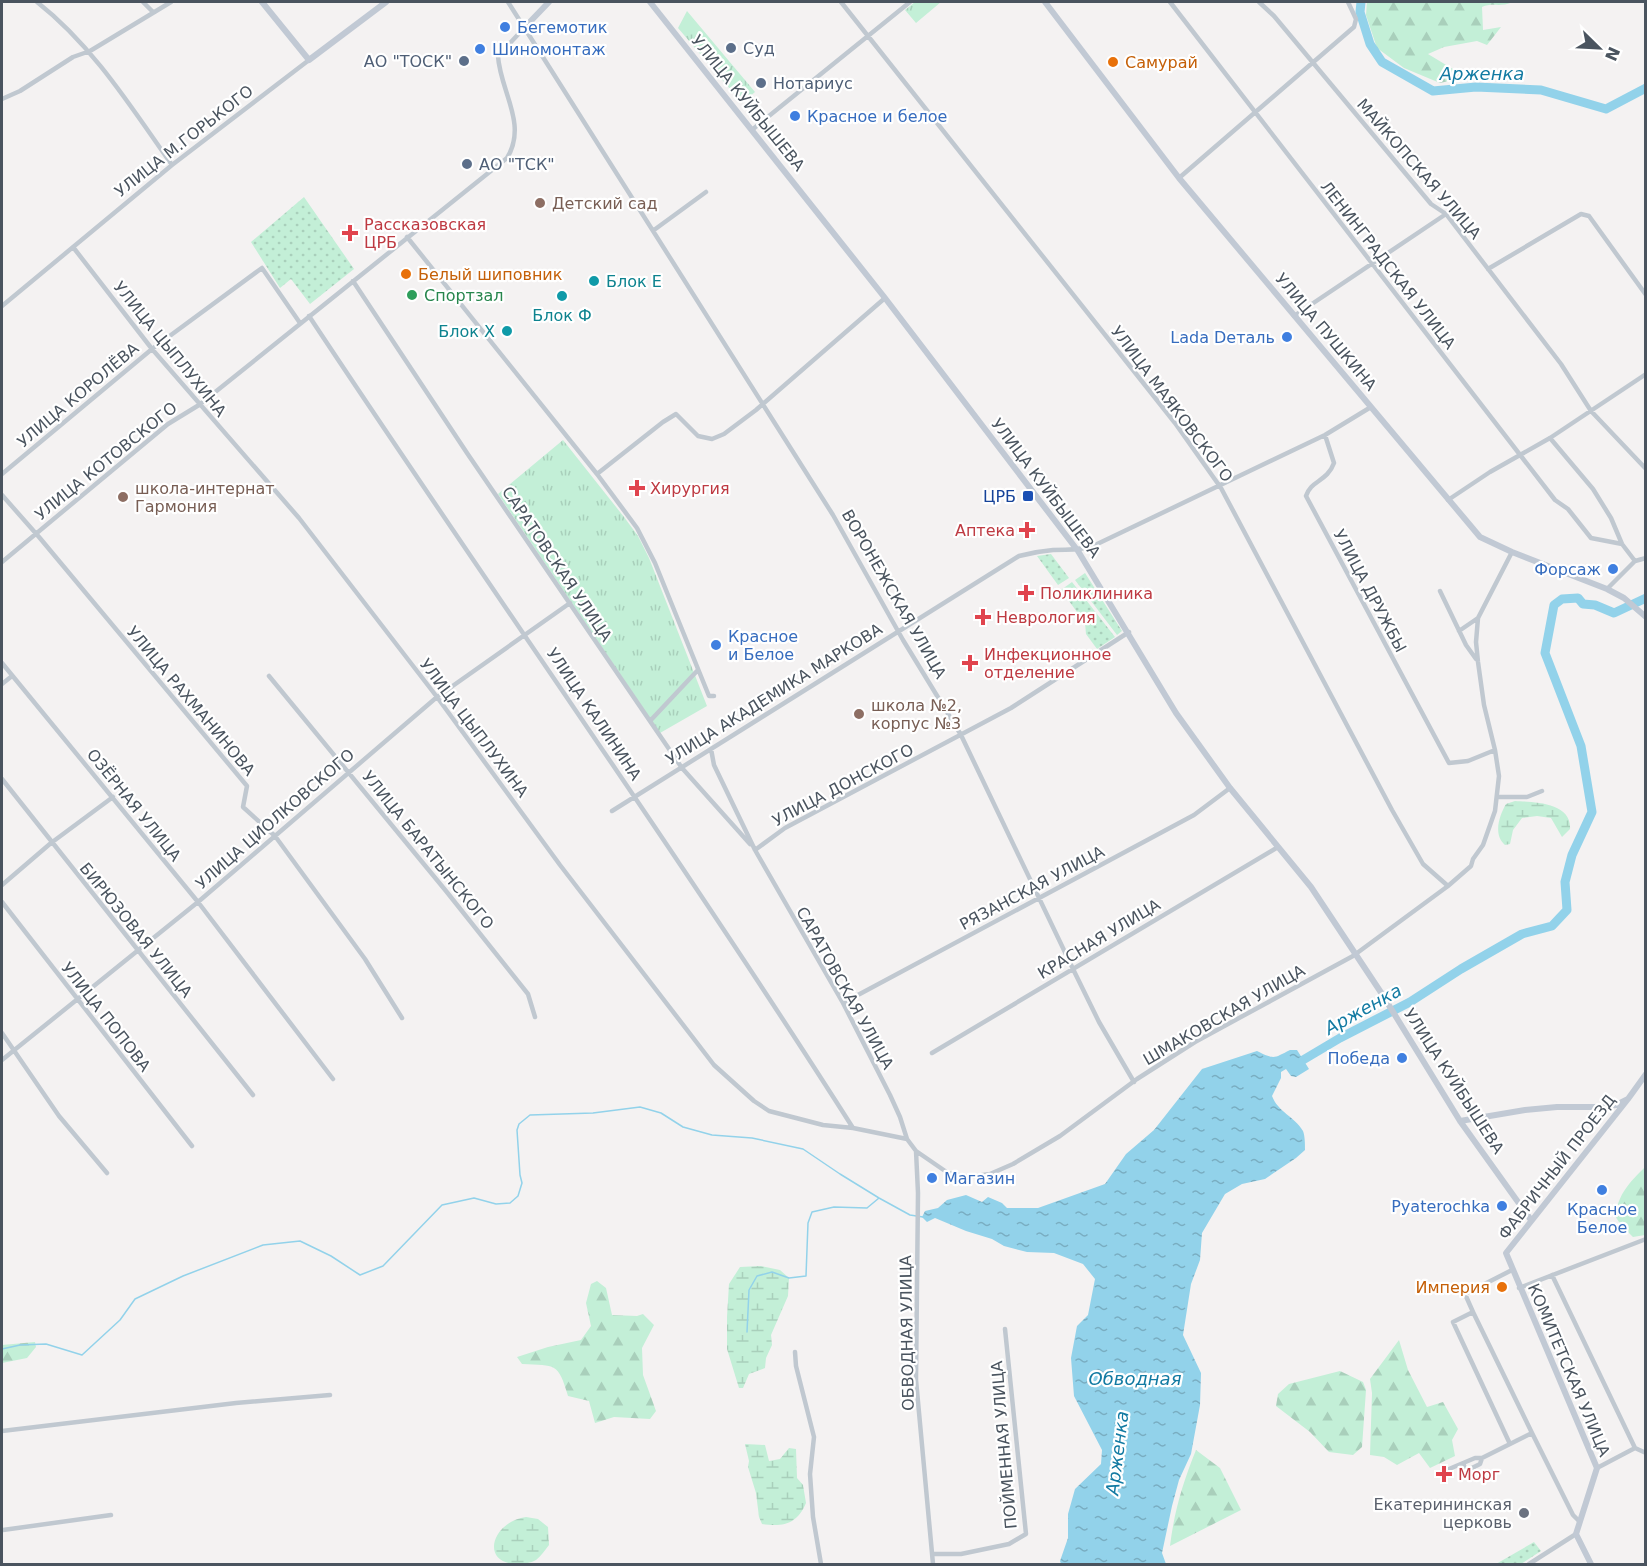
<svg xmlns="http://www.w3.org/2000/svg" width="1647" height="1566" viewBox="0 0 1647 1566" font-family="'DejaVu Sans',sans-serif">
  <defs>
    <pattern id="grass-tufts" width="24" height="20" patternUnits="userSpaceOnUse" patternTransform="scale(1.5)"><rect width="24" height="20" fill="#c3efd7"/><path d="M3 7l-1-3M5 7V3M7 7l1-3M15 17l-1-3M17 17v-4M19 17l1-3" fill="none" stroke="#a9cfbb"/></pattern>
    <pattern id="forest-firs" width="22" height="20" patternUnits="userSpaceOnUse" patternTransform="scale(1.5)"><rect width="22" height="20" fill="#c3efd7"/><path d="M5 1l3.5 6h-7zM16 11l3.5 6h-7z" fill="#a9cfbb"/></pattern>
    <pattern id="wetland-marsh" width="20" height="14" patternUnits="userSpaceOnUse" patternTransform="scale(1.5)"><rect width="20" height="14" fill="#c3efd7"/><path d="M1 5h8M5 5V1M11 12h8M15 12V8" fill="none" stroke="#a9cfbb"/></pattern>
    <pattern id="park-dots" width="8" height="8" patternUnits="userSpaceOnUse" patternTransform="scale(1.5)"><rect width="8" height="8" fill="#c3efd7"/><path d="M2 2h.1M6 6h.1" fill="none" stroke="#a9cfbb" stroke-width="1.8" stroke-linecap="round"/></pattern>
    <pattern id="water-ripples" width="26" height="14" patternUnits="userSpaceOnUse" patternTransform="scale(1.5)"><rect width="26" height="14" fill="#92d2ea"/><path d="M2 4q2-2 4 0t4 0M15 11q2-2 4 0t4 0" fill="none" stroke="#79adc1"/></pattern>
  </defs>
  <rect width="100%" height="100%" fill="#f4f2f2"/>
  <path fill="url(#grass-tufts)" d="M 915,2 L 941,2 L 916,23 L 905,10 Z
    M 687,11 L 755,92 L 742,103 L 678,28 Z
    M 563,440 L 624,517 L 638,536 L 649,558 L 707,706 L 660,733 L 498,494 Z"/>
  <path fill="url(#forest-firs)" d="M 1367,2 L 1513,2 C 1499,8 1493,2 1482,7 L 1483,30 L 1501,27 L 1487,45 L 1477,41 L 1444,47 L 1428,54 L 1466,77 L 1440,83 L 1404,68 L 1377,48 L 1366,15 Z
    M 1645,1167 L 1645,1235 L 1633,1237 L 1621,1225 L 1615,1216 C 1619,1193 1629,1183 1645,1167 Z
    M 597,1281 L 606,1288 L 612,1315 L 637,1316 L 643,1314 L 654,1325 L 642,1348 L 643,1375 L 656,1411 L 650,1419 L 614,1417 L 595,1423 L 589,1401 L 568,1396 C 558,1362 556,1366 522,1364 L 517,1357 L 548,1347 L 581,1340 L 591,1326 L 586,1303 L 591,1284 Z
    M 1399,1340 L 1408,1370 L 1427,1407 L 1443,1402 L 1458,1429 L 1452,1440 L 1455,1456 L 1430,1468 L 1419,1453 L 1397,1465 L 1384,1457 L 1370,1455 L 1372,1393 L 1370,1379 Z
    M 35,1342 L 36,1347 L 27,1358 L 2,1363 L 2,1345 Z
    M 1340,1371 L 1363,1382 L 1366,1390 L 1362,1447 L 1353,1455 L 1329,1452 L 1310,1432 L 1276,1406 L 1278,1394 L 1289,1384 Z
    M 1196,1450 L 1220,1468 L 1241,1510 L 1170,1546 C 1174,1512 1183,1482 1196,1450 Z"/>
  <path fill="url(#wetland-marsh)" d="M 1515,801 C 1533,802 1572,802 1570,829 L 1562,837 L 1551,818 L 1537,816 L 1522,818 L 1513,830 L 1510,844 L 1505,845 C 1493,835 1499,816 1506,804 Z
    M 761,1266 L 780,1270 L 789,1278 L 788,1296 L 771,1335 L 772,1345 L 766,1358 L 765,1368 L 749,1374 L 743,1388 L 739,1388 L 727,1349 L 727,1317 L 729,1284 L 740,1267 Z
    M 745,1444 L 765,1445 L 769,1461 L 780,1459 L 789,1448 L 796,1449 L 797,1478 L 803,1485 L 806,1503 C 797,1524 784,1527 762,1524 L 759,1517 L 756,1493 L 748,1467 L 749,1461 Z
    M 526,1517 L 538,1519 L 548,1527 L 549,1545 C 545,1550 541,1556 536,1560 C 531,1563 523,1564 517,1564 C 480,1564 491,1522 526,1517 Z"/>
  <path fill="url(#park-dots)" d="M 304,197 L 354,269 L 310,304 L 291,279 L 280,288 L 251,242 Z
    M 1051,554 L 1069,578 L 1058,585 L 1037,556 Z
    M 1085,573 L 1122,631 L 1117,635 L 1075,580 Z
    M 1072,582 L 1115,637 L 1097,649 L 1086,634 L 1085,623 L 1061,590 Z
    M 1534,1542 L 1541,1551 L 1521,1564 L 1496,1564 Z"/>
  <path fill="url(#water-ripples)" d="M 1290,1050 L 1297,1050 L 1309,1069 L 1296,1077 L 1291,1076 L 1286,1069 L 1281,1072 L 1281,1078 L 1272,1096 C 1278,1112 1294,1116 1303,1131 C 1305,1136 1305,1144 1305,1150 L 1296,1158 L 1265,1179 L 1242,1184 L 1225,1194 L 1202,1233 L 1200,1260 L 1191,1284 L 1183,1335 L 1201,1373 L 1200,1405 L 1191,1454 L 1179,1480 L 1172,1506 L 1162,1553 L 1166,1564 L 1061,1564 L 1060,1561 L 1068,1538 L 1068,1514 L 1075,1489 L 1101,1464 L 1102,1450 L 1074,1396 L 1071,1358 L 1077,1326 L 1088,1315 L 1095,1279 L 1083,1264 L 1054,1253 L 1027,1252 L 1004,1246 L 992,1239 L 966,1231 L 935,1218 L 927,1222 L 922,1217 L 925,1211 L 938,1208 L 947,1200 L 966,1195 L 982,1202 L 988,1197 L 1002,1203 L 1007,1208 L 1038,1208 L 1105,1184 L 1126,1154 L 1154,1130 L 1202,1069 L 1257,1051 C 1275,1060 1274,1058 1290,1050 Z"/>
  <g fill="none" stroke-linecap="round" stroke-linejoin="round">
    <path stroke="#92d2ea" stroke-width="1.5" d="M 747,1332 L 749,1290 L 757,1276 L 772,1272 L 789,1278 L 806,1276 L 808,1223 L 812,1212 L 834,1207 L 867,1208 L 879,1198
      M 2,1349 L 20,1345 L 46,1344 L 82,1355 L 120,1320 L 135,1299 L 183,1276 L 263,1245 L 300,1241 L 331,1256 L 360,1275 L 383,1266 L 442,1205 L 474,1198 L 496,1204 L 510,1203 L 518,1196 L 522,1183 L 520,1175 L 517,1130 L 519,1124 L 530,1115 L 593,1113 L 640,1107 L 661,1113 L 683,1127 L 712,1135 L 752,1138 L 803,1149 L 840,1174 L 879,1198 L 910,1215 L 923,1217"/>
    <path stroke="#92d2ea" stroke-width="9" d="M 1361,2 L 1360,12 L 1370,44 L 1382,62 L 1433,91 L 1476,87 L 1541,90 L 1606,109 L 1646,88
      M 1303,1060 L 1340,1038 L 1410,1002 L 1461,969 L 1522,934 L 1552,926 L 1567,910 L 1565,882 L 1572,855 L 1592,812 L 1581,746 L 1545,653 L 1554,605 L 1562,599 L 1578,598 L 1583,604 L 1595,605 L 1614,613 L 1646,598"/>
    <path stroke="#c0c8d0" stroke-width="4.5" d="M 37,2 C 93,46 131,107 172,165
      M 143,2 L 153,12
      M 508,2 L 833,515 L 903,640 L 961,735 L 1073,969 L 1099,1022 L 1134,1082
      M 841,2 L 1175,423 L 1221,488 L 1392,810 L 1423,864 L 1448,886
      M 1170,2 L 1555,500 L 1568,509 L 1591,538 L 1622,544
      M 1259,2 L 1274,16 L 1431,204 L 1446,214 L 1561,364 L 1591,411 L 1646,469
      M 2,99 L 20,91 L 73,57 L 90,51 L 171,2
      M 753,129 L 910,2
      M 1179,178 L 1354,27 L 1356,19 L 1348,2
      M 654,230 L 706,192
      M 407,237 L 597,474 L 637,528 L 655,563 L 709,696 L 714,696
      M 73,247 L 152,349 L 299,518 L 437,697 L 560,865 L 714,1065 L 754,1101 L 769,1111 L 823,1125 L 853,1128 L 907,1139
      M 1488,269 L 1581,214 L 1589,216 L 1646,295
      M 353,281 L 467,453 L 682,768 L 750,844
      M 2,306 L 172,165 L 309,60
      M 309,316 C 489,588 678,853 853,1128
      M 1294,316 L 1446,214
      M 1325,435 L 1334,463 C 1327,482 1311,480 1306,496 L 1449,763 L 1468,761 L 1495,750
      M 1550,438 L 1593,489 L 1611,518 L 1622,544 L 1635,561 L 1607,589
      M 2,474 L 152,349 L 262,268 L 300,323
      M 597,474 L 663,422 L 676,414 L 698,436 L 712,439 L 724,434 L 756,410 L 885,298
      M 2,495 L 39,537 L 247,786 L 243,807 L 275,836 L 365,959 L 402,1018
      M 1448,500 L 1490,472 L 1550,438 L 1646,374
      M 1635,561 L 1646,558
      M 2,562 L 168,424 L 199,405 L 507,158 C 528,124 500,91 498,56 L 525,27
      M 1440,591 L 1466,645 L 1476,659
      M 1459,631 L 1478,618
      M 2,663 L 198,902 L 333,1079
      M 269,676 L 446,891 L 528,994 L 535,1017
      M 2,684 L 12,676
      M 650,721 L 697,671
      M 711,749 L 714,765 L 755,850 L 843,1003 L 890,1095 L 900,1117 L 907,1139 L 916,1151 L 918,1193 L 916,1380 L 933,1564
      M 2,779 L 253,1095
      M 1497,797 L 1527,797 L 1542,791
      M 612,811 L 1019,556 C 1030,553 1041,551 1053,550 C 1069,549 1077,551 1093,546 L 1325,435 L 1371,407
      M 755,850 L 785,828 L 1011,708 L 1129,632
      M 2,885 L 51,843 L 113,797
      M 2,902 L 192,1146
      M 843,1003 L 1194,815 L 1230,788
      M 2,1033 L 59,1116 L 107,1173
      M 932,1053 L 1278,847
      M 2,1060 L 198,902 L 437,697 L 570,603
      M 916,1151 L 948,1173 L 968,1177 L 990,1174 L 1013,1164 L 1060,1136 L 1137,1079 L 1195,1042 L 1353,956 L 1448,886 L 1471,866 L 1473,859 L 1483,845 L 1495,811 L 1499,776 L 1495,750 L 1484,705 L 1478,662 L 1476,642 L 1478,618 L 1512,552
      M 1552,1275 L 1635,1448
      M 1519,1288 L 1646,1239
      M 1473,1312 L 1532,1433 L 1510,1444 L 1453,1322 L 1473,1312 L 1465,1294 L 1512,1270
      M 795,1352 L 796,1366 L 814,1437 L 810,1474 L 813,1517 L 821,1564
      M 2,1431 L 236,1403 L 330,1395
      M 1532,1433 L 1573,1515 L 1579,1521
      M 1463,1463 L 1466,1471 L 1480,1464 L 1482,1458
      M 1597,1468 L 1635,1448 L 1646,1453
      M 1449,1469 L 1475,1458 L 1482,1458 L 1510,1444
      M 3,1530 L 111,1515
      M 932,1554 L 961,1554 L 1009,1544 L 1026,1534 L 1005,1329
      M 1529,1564 L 1576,1534"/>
    <path stroke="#c1c9d4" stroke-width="6" d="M 262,2 L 309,60 L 386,2
      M 650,2 L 885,298 L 1078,551 L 1176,713 L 1230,788 L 1311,887 L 1382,994 L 1460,1121 L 1531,1220
      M 1045,2 L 1179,178 L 1480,537 L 1512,552 L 1607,589 L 1624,598 L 1646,617
      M 525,27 L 549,2
      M 1460,1121 L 1525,1110 L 1557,1107 L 1602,1107 L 1616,1105 L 1628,1099 L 1646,1074
      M 1591,1564 L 1576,1534 L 1597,1468 L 1506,1253 L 1628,1099"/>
  </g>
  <g fill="#3f7fe0" stroke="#fff" stroke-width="2">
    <circle cx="505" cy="27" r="6"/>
    <circle cx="480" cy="49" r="6"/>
    <circle cx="795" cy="116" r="6"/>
    <circle cx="1287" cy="337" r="6"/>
    <circle cx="1613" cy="569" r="6"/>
    <circle cx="716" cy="645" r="6"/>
    <circle cx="1402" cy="1058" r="6"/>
    <circle cx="932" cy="1178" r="6"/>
    <circle cx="1602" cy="1190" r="6"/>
    <circle cx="1502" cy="1206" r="6"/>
  </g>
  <g fill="#5c6f8a" stroke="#fff" stroke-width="2">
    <circle cx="731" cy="48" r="6"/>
    <circle cx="464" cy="61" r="6"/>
    <circle cx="761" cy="83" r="6"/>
    <circle cx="467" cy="164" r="6"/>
  </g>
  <g fill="#e8710a" stroke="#fff" stroke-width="2">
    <circle cx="1113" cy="62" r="6"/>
    <circle cx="406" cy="274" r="6"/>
    <circle cx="1502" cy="1287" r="6"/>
  </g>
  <g fill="#8d6e63" stroke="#fff" stroke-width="2">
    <circle cx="540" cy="203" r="6"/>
    <circle cx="123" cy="497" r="6"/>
    <circle cx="859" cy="714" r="6"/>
  </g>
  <g fill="#e0444e" stroke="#fff" stroke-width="2">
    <path d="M347 224h6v6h6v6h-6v6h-6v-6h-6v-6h6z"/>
    <path d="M634 479h6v6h6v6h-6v6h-6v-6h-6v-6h6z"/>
    <path d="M1024 521h6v6h6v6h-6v6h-6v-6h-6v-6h6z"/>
    <path d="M1023 584h6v6h6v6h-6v6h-6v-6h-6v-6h6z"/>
    <path d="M980 608h6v6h6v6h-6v6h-6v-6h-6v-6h6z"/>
    <path d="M967 654h6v6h6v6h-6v6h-6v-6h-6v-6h6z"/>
    <path d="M1441 1465h6v6h6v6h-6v6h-6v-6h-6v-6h6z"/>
  </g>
  <g fill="#0f9aa8" stroke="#fff" stroke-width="2">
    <circle cx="594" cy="281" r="6"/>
    <circle cx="562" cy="296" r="6"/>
    <circle cx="507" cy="331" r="6"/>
  </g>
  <circle fill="#2e9e5b" stroke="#fff" stroke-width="2" cx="412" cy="295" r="6"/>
  <rect fill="#1a4fb4" stroke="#fff" stroke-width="2" x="1022" y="490" width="12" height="12" rx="3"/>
  <circle fill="#6b7280" stroke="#fff" stroke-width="2" cx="1524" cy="1513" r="6"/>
  <g text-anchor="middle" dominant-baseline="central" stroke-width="4.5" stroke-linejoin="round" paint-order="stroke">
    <g font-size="16" fill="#366cbe" stroke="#fff" text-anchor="start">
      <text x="517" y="27">Бегемотик</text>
      <text x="492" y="49">Шиномонтаж</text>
      <text x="807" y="116">Красное и белое</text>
      <text x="1275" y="337" text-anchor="end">Lada Dеталь</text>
      <text x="1601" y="569" text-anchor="end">Форсаж</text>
      <text x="728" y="636">Красное<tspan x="728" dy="18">и Белое</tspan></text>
      <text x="1390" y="1058" text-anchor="end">Победа</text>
      <text x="944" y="1178">Магазин</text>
      <text x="1490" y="1206" text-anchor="end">Pyaterochka</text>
      <text x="1602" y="1209" text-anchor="middle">Красное<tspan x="1602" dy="18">Белое</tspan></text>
    </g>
    <g font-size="16" fill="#4e5e75" stroke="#fff" text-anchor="start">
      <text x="743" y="48">Суд</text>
      <text x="452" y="61" text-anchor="end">АО "ТОСК"</text>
      <text x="773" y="83">Нотариус</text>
      <text x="479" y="164">АО "ТСК"</text>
    </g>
    <g font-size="16" fill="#c56008" stroke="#fff" text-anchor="start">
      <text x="1125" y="62">Самурай</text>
      <text x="418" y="274">Белый шиповник</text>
      <text x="1490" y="1287" text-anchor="end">Империя</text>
    </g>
    <g font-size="16" fill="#4a545f" stroke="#fff">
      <text transform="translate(748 103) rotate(51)">УЛИЦА КУЙБЫШЕВА</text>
      <text transform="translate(184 141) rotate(-38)">УЛИЦА М.ГОРЬКОГО</text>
      <text transform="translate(1419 169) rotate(49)">МАЙКОПСКАЯ УЛИЦА</text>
      <text transform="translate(1388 265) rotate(52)">ЛЕНИНГРАДСКАЯ УЛИЦА</text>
      <text transform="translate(1326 332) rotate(50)">УЛИЦА ПУШКИНА</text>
      <text transform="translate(170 349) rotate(51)">УЛИЦА ЦЫПЛУХИНА</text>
      <text transform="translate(78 395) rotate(-40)">УЛИЦА КОРОЛЁВА</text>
      <text transform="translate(1172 404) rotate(53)">УЛИЦА МАЯКОВСКОГО</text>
      <text transform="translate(106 461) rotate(-39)">УЛИЦА КОТОВСКОГО</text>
      <text transform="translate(1046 488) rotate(53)">УЛИЦА КУЙБЫШЕВА</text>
      <text transform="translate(557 564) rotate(56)">САРАТОВСКАЯ УЛИЦА</text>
      <text transform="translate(1370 591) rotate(62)">УЛИЦА ДРУЖБЫ</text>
      <text transform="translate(894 594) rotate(60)">ВОРОНЕЖСКАЯ УЛИЦА</text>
      <text transform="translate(774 694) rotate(-32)">УЛИЦА АКАДЕМИКА МАРКОВА</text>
      <text transform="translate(191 701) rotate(50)">УЛИЦА РАХМАНИНОВА</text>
      <text transform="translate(594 714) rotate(56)">УЛИЦА КАЛИНИНА</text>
      <text transform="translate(474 728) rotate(53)">УЛИЦА ЦЫПЛУХИНА</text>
      <text transform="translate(843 785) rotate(-28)">УЛИЦА ДОНСКОГО</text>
      <text transform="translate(134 805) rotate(51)">ОЗЁРНАЯ УЛИЦА</text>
      <text transform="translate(275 819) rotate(-41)">УЛИЦА ЦИОЛКОВСКОГО</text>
      <text transform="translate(428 850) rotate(51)">УЛИЦА БАРАТЫНСКОГО</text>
      <text transform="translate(1032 888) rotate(-28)">РЯЗАНСКАЯ УЛИЦА</text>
      <text transform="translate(136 930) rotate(51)">БИРЮЗОВАЯ УЛИЦА</text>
      <text transform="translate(1099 939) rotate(-31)">КРАСНАЯ УЛИЦА</text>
      <text transform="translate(845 988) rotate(61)">САРАТОВСКАЯ УЛИЦА</text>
      <text transform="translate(1224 1015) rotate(-30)">ШМАКОВСКАЯ УЛИЦА</text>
      <text transform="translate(106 1017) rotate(52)">УЛИЦА ПОПОВА</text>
      <text transform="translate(1454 1081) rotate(57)">УЛИЦА КУЙБЫШЕВА</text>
      <text transform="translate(1557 1167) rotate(-52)">ФАБРИЧНЫЙ ПРОЕЗД</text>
      <text transform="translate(907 1333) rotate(-91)">ОБВОДНАЯ УЛИЦА</text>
      <text transform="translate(1569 1370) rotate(67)">КОМИТЕТСКАЯ УЛИЦА</text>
      <text transform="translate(1004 1445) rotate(-95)">ПОЙМЕННАЯ УЛИЦА</text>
    </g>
    <g font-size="16" fill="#785e54" stroke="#fff" text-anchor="start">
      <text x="552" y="203">Детский сад</text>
      <text x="135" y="488">школа-интернат<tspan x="135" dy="18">Гармония</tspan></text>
      <text x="871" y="705">школа №2,<tspan x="871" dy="18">корпус №3</tspan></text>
    </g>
    <g font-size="16" fill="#be3a42" stroke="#fff" text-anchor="start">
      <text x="364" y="224">Рассказовская<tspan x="364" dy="18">ЦРБ</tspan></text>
      <text x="650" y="488">Хирургия</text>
      <text x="1015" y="530" text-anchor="end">Аптека</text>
      <text x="1040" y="593">Поликлиника</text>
      <text x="996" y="617">Неврология</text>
      <text x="984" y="654">Инфекционное<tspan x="984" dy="18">отделение</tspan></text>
      <text x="1458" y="1474">Морг</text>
    </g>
    <g font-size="16" fill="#0d838f" stroke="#fff" text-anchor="start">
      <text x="606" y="281">Блок Е</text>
      <text x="562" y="315" text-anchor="middle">Блок Ф</text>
      <text x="495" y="331" text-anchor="end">Блок Х</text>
    </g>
    <g font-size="16" fill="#27864d" stroke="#fff" text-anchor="start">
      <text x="424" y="295">Спортзал</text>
    </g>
    <g font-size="16" fill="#164399" stroke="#fff" text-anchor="end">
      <text x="1016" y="496">ЦРБ</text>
    </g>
    <g font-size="16" fill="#5b616d" stroke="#fff" text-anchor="end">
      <text x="1512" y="1504">Екатерининская<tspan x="1512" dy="18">церковь</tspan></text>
    </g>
    <g font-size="18" font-style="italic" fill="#127aa2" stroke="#fff">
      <text x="1482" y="73">Арженка</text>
      <text transform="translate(1363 1009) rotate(-29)">Арженка</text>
      <text x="1135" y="1378">Обводная</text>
      <text transform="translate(1117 1453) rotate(-83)">Арженка</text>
    </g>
  </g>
  <rect width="1647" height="1566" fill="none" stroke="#4a545f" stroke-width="6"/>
  <g transform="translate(1599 48) rotate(114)" stroke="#ffffff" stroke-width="4.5" paint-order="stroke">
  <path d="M0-4.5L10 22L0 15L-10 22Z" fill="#4a545f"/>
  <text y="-9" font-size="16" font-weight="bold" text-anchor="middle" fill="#4a545f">N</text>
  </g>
</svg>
